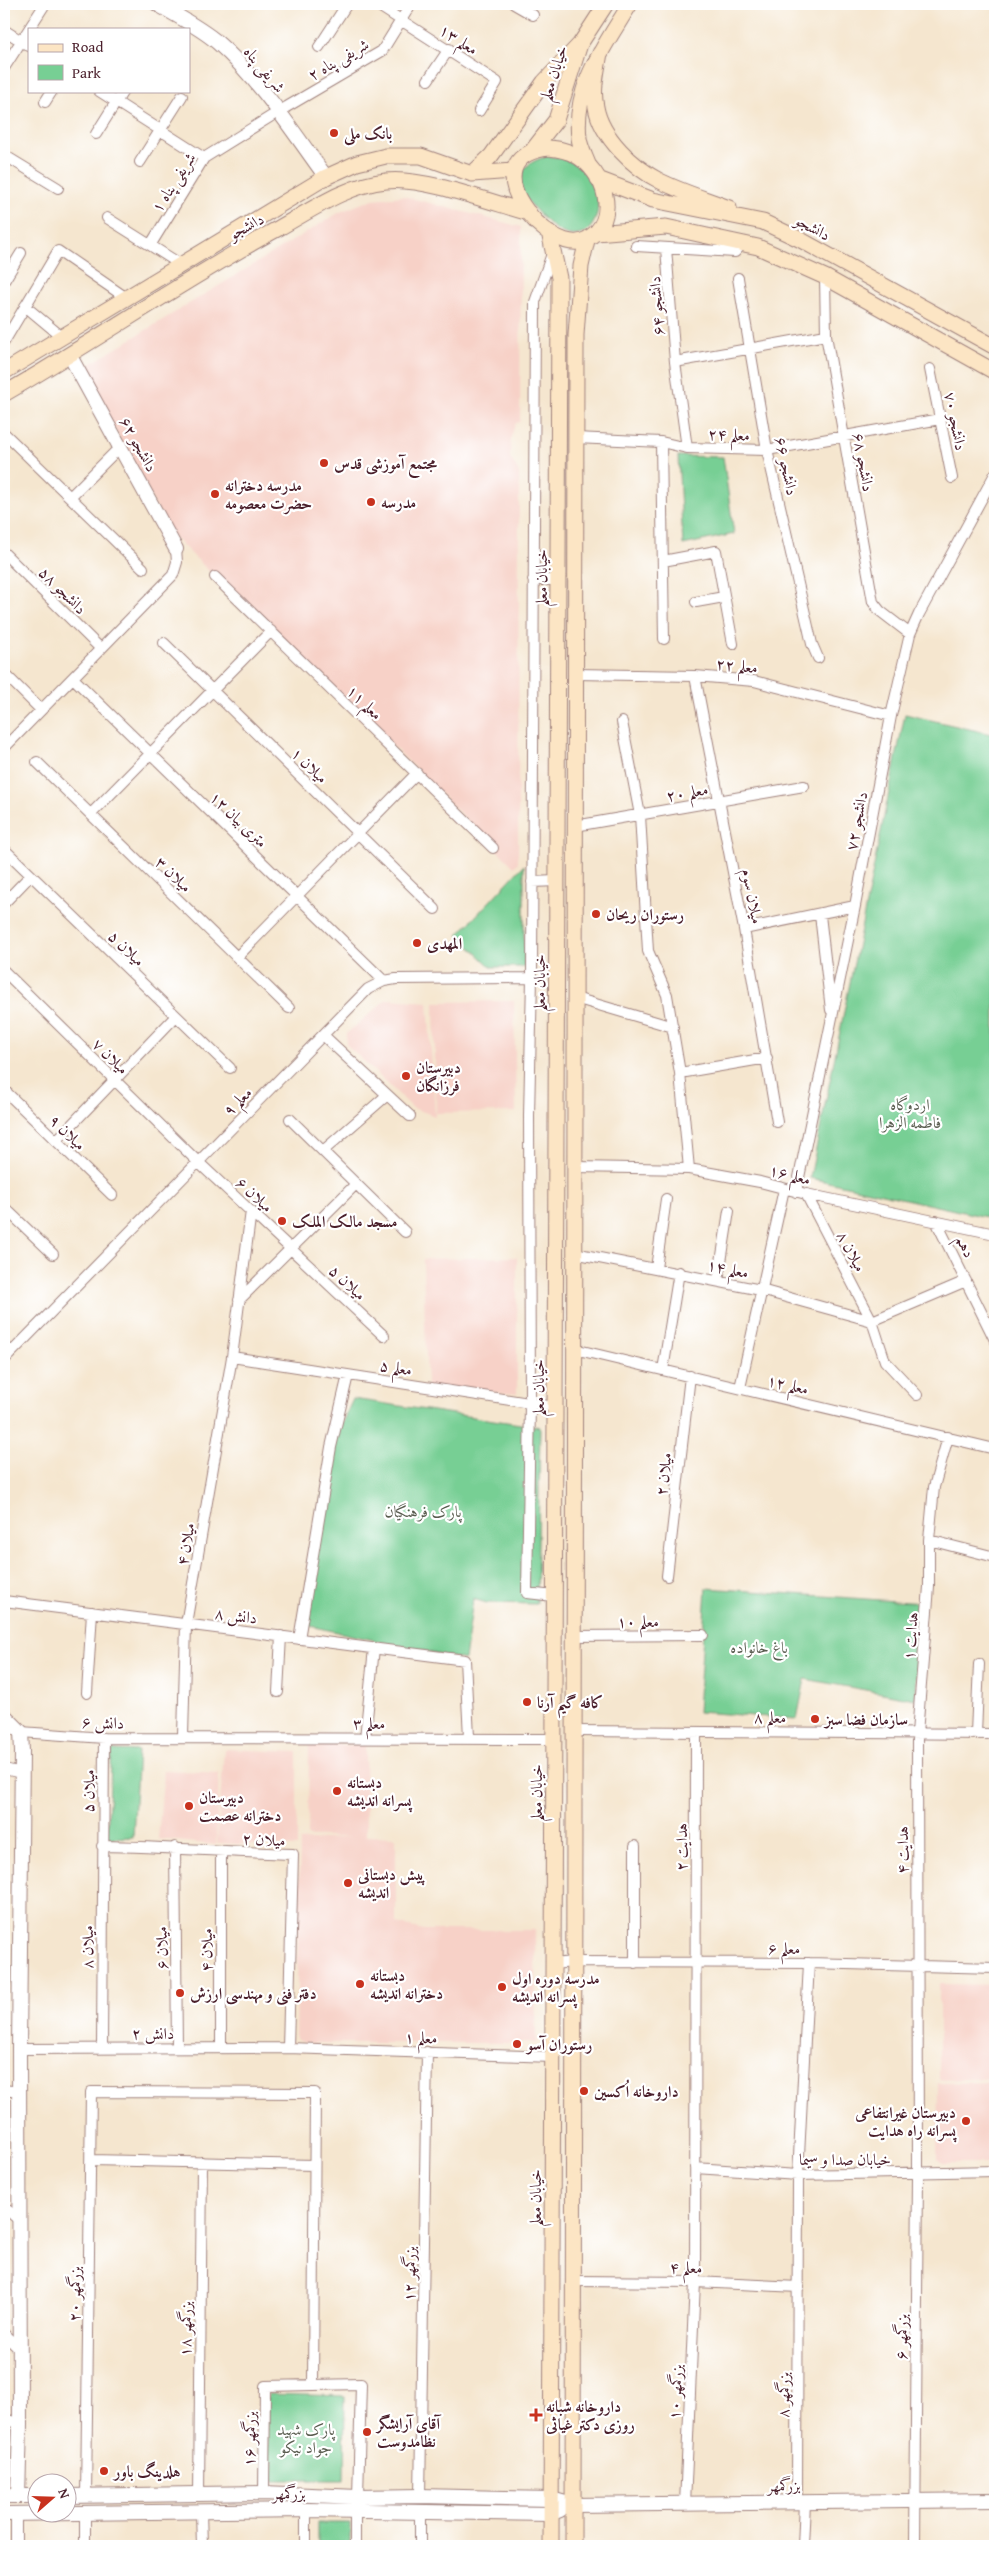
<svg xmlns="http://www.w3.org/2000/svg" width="999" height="2550" viewBox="0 0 999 2550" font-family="'Gentium Book Plus',Amiri,serif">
  <rect width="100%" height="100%" fill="#fff"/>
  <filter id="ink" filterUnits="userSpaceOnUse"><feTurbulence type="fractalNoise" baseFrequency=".02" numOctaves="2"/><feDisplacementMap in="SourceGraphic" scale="10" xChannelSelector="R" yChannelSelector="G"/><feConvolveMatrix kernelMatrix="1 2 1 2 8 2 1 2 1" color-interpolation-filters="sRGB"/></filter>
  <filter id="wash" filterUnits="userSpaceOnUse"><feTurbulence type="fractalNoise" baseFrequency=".0096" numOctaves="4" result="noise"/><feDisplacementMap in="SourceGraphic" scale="20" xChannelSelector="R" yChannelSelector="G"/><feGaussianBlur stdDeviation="1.12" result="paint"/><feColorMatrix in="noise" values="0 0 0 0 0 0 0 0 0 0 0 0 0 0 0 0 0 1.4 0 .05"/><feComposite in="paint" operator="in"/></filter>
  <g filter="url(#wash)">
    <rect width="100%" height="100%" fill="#f5e6cf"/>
    <path fill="#f7d1c7" d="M 403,196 L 521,227 L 520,421 L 515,424 L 511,437 L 510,457 L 519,473 L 518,862 L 514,867 L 374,727 L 371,729 L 171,534 L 82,369 L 340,212 L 373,199 Z
      M 387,999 L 428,1002 L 435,1116 L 413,1108 L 346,1044 L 346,1034 Z
      M 514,1001 L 516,1112 L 436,1113 L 434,1002 Z
      M 517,1257 L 517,1394 L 427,1387 L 423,1259 Z
      M 309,1745 L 365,1745 L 366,1836 L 396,1837 L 396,1924 L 424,1930 L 535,1930 L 536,2043 L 303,2043 L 296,2038 L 300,1841 L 352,1837 L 308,1837 Z
      M 224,1749 L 297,1752 L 297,1847 L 217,1843 Z
      M 164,1770 L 219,1773 L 216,1845 L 158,1839 Z
      M 939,1984 L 995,1985 L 995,2078 L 939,2080 Z
      M 995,2082 L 995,2163 L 943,2163 L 937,2159 L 938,2083 Z"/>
    <path fill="#77cf94" stroke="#607760" d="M 548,156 C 619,164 605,251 563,233 C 549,227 536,210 526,199 C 511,176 525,162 548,156 Z
      M 678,456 L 723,457 L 734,534 L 683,545 Z
      M 905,714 L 995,735 L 995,1219 L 810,1178 Z
      M 524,865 L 524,967 L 491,967 L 458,935 Z
      M 353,1399 L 540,1427 L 537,1604 L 487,1603 L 473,1599 L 465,1660 L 301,1624 L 331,1447 Z
      M 706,1588 L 924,1603 L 915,1699 L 805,1679 L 797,1719 L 698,1712 Z
      M 112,1750 L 138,1751 L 133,1837 L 107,1838 Z
      M 268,2394 L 345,2396 L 344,2480 L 268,2480 Z
      M 318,2523 L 350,2523 L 350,2546 L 318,2546 Z"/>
  </g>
  <g filter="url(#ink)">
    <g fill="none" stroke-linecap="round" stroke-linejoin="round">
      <g stroke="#a0827d" stroke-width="12">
        <path id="minor" d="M 376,4 L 497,82 L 479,111
          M 514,4 L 533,15
          M 4,30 L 29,46
          M 319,47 L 347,4
          M 4,68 L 45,4
          M 428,80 L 449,49
          M 99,91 L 204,158
          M 45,102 L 52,91
          M 96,134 L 123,91
          M 4,155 L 58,188
          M 140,162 L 182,96
          M 107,218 L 180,264
          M 151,244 L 204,158 L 278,112 L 382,51 L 411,4
          M 636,246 L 735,252 L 743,243
          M 666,248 L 675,362 L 687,448
          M 553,251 L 535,302 L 532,978 L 529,1116 L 530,1403 L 527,1593 L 554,1596
          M 825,277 L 826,335 L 873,602 L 880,611 L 910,634
          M 738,278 L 767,450 L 812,644 L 818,658
          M 4,281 L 21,253
          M 25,306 L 61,336
          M 4,342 L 58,251 L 125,297
          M 675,362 L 826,335
          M 930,369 L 952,478
          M 4,433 L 143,568
          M 576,438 L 661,442 L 687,448 L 767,450 L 940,419
          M 661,442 L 664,639
          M 70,497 L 121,446
          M 4,553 L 101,649
          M 663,561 L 716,551 L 733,644
          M 215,577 L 493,848
          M 533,580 L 558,580
          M 696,602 L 724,597
          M 164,643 L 435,909
          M 4,673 L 41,710
          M 575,674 L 695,676 L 754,681 L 891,716
          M 695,676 L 744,929 L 777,1122
          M 73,678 L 384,981
          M 622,722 L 640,815 L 648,951 L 667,995 L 680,1073 L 689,1169
          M 4,748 L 173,575 L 177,562 L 176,549
          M 37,762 L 289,1008
          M 91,814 L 271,631
          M 575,826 L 804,786
          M 4,849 L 230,1068
          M 532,882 L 557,881
          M 4,903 L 31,875
          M 820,915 L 831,1010
          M 744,929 L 855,906
          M 237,957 L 417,773
          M 4,971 L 198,1162 L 384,1336
          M 575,998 L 673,1027
          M 323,1035 L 410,1116
          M 680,1073 L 767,1058
          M 4,1090 L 112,1195
          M 290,1119 L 405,1232
          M 56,1141 L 176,1016
          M 323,1151 L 386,1096
          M 575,1167 L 689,1169 L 760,1182 L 806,1194 L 995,1234
          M 796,1192 L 855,906 L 891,716 L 910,634 L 919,614 L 995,474
          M 806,1194 L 872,1321 L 885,1361 L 917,1395
          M 4,1207 L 53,1254
          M 936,1221 L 995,1340
          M 574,1253 L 761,1290 L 872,1321
          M 656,1268 L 666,1199
          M 718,1281 L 729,1211
          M 239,1300 L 355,1185
          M 872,1321 L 966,1281
          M 4,1345 L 11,1352
          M 574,1349 L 995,1449
          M 232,1357 L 555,1407
          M 4,1360 L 368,989 L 384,981 L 396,979 L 532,978
          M 663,1370 L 679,1272
          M 740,1388 L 784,1189
          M 929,1540 L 995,1557
          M 667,1576 L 690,1376
          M 4,1601 L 465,1660 L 469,1737
          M 574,1636 L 703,1635
          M 299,1639 L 331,1447 L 348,1375
          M 278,1692 L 281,1636
          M 87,1693 L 92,1612
          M 574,1731 L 995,1734
          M 21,1732 L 104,1738 L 554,1739
          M 976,1733 L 979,1664
          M 183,1736 L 186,1624 L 232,1357 L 251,1211
          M 365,1738 L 374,1648
          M 4,1769 L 22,1773
          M 102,1846 C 166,1847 229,1852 293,1854 L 288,2048
          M 635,1846 L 635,1963
          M 175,1847 L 177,2048
          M 553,1964 L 573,1962 L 809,1963 L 995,1968
          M 102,2048 L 104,1738
          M 221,2048 L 221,1852
          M 19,2049 L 288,2048 L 553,2057
          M 4,2090 L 19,2092
          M 91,2160 L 314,2165
          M 695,2168 L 798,2175 L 995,2171
          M 4,2207 L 21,2222
          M 573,2281 L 695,2282 L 799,2287
          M 4,2334 L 21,2351
          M 4,2418 L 20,2425
          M 264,2493 L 265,2386 L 361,2384 L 358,2497
          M 199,2495 L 202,2162
          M 420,2496 L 427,2052
          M 86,2497 L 91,2092 L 315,2093 L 313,2385
          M 797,2503 L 798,2175 L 809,1963
          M 685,2504 L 695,2282 L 696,1732
          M 201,2511 L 202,2546
          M 16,2546 L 16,2514
          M 85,2546 L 85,2513
          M 306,2546 L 306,2510
          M 355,2546 L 355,2510
          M 420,2546 L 420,2513
          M 803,2546 L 805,2502
          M 915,2546 L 918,2174 L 917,1733 L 929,1587 L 929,1540 L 934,1487 L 948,1437"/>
      </g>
      <g stroke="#a0827d" stroke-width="16">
        <path id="tertiary" d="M 157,4 C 177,16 201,28 218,43 C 261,81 293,132 326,177
          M 70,356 L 176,549
          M 4,1715 L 21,1732 L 22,1751 L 19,2049 L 20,2425 L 18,2496
          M 4,2496 L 38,2496
          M 68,2496 L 264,2493 L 358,2497 L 420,2496 L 551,2499 L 573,2505 L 995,2500
          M 4,2514 L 306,2510 L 550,2514 L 560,2510"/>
      </g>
      <g stroke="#a0827d" stroke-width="17">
        <path id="secondary" d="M 600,53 C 597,71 592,90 596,107 C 601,137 634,168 660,181 C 682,192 706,199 729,208
          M 549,148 C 558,149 567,150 575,155 C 605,171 621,220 587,239 C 550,261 465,157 549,148 Z
          M 532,151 L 556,120 L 580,44 L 606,4
          M 588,164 C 585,156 580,147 579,138 C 573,86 605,46 630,4
          M 472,174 L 491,156 L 544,82 L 580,44
          M 598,179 L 653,200 L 763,222 L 799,239 L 995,347
          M 549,232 L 559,278 L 551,2546
          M 596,233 L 666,227 L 758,247 L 825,277 L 995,372
          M 4,372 L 326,177 L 357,163 L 386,156 L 421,156 L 472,174 L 513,171
          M 4,394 C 97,340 185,279 279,228 C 313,209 347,185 386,181 C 421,176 493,203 529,213
          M 573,2546 L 576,335 L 581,266 L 587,240"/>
      </g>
      <use href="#minor" stroke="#fff" stroke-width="10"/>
      <use href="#tertiary" stroke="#fff" stroke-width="14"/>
      <use href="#secondary" stroke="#fce5c4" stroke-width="15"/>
    </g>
  </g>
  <g fill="#c8321e" stroke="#fff" stroke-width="2">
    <circle cx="334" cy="133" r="5"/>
    <circle cx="324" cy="463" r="5"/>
    <circle cx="215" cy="494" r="5"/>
    <circle cx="371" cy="502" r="5"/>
    <circle cx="596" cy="914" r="5"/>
    <circle cx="417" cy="943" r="5"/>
    <circle cx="406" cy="1076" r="5"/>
    <circle cx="282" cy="1221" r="5"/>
    <circle cx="527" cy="1702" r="5"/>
    <circle cx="815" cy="1719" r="5"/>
    <circle cx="337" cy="1791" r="5"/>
    <circle cx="189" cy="1806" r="5"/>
    <circle cx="348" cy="1883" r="5"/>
    <circle cx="360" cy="1984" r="5"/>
    <circle cx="502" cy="1987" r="5"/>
    <circle cx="180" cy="1993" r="5"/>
    <circle cx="517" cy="2044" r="5"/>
    <circle cx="584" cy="2091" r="5"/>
    <circle cx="966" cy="2121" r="5"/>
    <path d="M533.5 2407.5h5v5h5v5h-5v5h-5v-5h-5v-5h5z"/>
    <circle cx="367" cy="2432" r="5"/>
    <circle cx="104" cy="2471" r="5"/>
  </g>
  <g text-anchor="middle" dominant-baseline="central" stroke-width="4.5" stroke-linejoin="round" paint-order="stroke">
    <g font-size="16" fill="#4a1f2b" stroke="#fff">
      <text transform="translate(459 39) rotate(33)">معلم ۱۳</text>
      <text transform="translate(338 59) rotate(-30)">شریفی پناه ۲</text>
      <text transform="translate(265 69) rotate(50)">شریفی پناه</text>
      <text transform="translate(553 73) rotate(-72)">خیابان معلم</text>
      <text transform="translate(173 182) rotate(-57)">شریفی پناه ۱</text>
      <text transform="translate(246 226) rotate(-29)">دانشجو</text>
      <text transform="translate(813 227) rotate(28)">دانشجو</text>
      <text transform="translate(656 306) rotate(-94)">دانشجو ۶۴</text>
      <text transform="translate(956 421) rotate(79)">دانشجو ۷۰</text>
      <text transform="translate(729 434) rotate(2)">معلم ۲۴</text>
      <text transform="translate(139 444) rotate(61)">دانشجو ۶۲</text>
      <text transform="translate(864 462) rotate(80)">دانشجو ۶۸</text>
      <text transform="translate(787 466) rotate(78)">دانشجو ۶۶</text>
      <text transform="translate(541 578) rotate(-90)">خیابان معلم</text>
      <text transform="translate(63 590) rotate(45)">دانشجو ۵۸</text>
      <text transform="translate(737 665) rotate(6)">معلم ۲۲</text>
      <text transform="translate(365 702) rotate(44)">معلم ۱۱</text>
      <text transform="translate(310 765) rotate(44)">میلان ۱</text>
      <text transform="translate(687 792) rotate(-10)">معلم ۲۰</text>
      <text transform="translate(239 819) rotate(44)">۱۲ متری بیان</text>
      <text transform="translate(856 821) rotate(-79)">دانشجو ۷۲</text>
      <text transform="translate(174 874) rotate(44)">میلان ۳</text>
      <text transform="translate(753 896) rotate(79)">میلان سوم</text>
      <text transform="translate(127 948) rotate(44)">میلان ۵</text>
      <text transform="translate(539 983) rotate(-90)">خیابان معلم</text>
      <text transform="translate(111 1056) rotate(45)">میلان ۷</text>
      <text transform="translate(237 1101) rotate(-45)">معلم ۹</text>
      <text transform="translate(68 1132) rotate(44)">میلان ۹</text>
      <text transform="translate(790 1174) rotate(14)">معلم ۱۶</text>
      <text transform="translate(255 1194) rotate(43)">میلان ۶</text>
      <text transform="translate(966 1246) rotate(63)">دهم</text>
      <text transform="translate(852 1251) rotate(62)">میلان ۸</text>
      <text transform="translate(728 1268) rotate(12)">معلم ۱۴</text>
      <text transform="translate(348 1282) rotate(43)">میلان ۵</text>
      <text transform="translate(396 1367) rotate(9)">معلم ۵</text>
      <text transform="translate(788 1384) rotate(13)">معلم ۱۲</text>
      <text transform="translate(538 1388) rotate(-90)">خیابان معلم</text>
      <text transform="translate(663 1474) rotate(-83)">میلان ۲</text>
      <text transform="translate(185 1544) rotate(-80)">میلان ۴</text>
      <text transform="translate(236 1615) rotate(7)">دانش ۸</text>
      <text x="638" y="1621">معلم ۱۰</text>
      <text transform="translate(910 1636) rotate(-85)">هدایت ۱</text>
      <text x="770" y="1717">معلم ۸</text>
      <text transform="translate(103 1722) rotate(2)">دانش ۶</text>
      <text x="369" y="1723">معلم ۳</text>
      <text transform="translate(88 1791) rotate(-89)">میلان ۵</text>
      <text transform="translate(536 1793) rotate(-90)">خیابان معلم</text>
      <text transform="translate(264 1839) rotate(3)">میلان ۲</text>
      <text transform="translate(681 1847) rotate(-90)">هدایت ۲</text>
      <text transform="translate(902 1850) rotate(-90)">هدایت ۴</text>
      <text transform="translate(87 1947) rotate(-90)">میلان ۸</text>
      <text transform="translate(161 1948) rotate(-91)">میلان ۶</text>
      <text x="784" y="1948">معلم ۶</text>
      <text transform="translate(206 1950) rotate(-90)">میلان ۴</text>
      <text x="153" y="2033">دانش ۲</text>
      <text transform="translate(421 2037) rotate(2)">معلم ۱</text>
      <text x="845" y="2159">خیابان صدا و سیما</text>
      <text transform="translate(535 2198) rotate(-90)">خیابان معلم</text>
      <text transform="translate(686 2267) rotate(1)">معلم ۴</text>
      <text transform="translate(409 2274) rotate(-89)">بزرگمهر ۱۲</text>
      <text transform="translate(74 2294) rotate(-89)">بزرگمهر ۲۰</text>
      <text transform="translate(185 2329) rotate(-89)">بزرگمهر ۱۸</text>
      <text transform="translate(901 2337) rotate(-89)">بزرگمهر ۶</text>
      <text transform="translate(675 2392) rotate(-87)">بزرگمهر ۱۰</text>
      <text transform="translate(783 2395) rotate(-89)">بزرگمهر ۸</text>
      <text transform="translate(249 2439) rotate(-89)">بزرگمهر ۱۶</text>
      <text transform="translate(784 2485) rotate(-1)">بزرگمهر</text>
      <text x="289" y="2493">بزرگمهر</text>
    </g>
    <g font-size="16" font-weight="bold" fill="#4a1f2b" stroke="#fff" text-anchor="start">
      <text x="344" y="133">بانک ملی</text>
      <text x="334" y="463">مجتمع آموزشی قدس</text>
      <text x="225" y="485">مدرسه دخترانه<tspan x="225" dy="18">حضرت معصومه</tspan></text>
      <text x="381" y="502">مدرسه</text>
      <text x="606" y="914">رستوران ریحان</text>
      <text x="427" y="943">المهدی</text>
      <text x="416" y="1067">دبیرستان<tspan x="416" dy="18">فرزانگان</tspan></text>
      <text x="292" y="1221">مسجد مالک الملک</text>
      <text x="537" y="1702">کافه گیم آرنا</text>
      <text x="825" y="1719">سازمان فضا سبز</text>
      <text x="347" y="1782">دبستانه<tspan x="347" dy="18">پسرانه اندیشه</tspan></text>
      <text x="199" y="1797">دبیرستان<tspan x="199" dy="18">دخترانه عصمت</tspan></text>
      <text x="358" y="1874">پیش دبستانی<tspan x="358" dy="18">اندیشه</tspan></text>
      <text x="370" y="1975">دبستانه<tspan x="370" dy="18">دخترانه اندیشه</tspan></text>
      <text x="512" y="1978">مدرسه دوره اول<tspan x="512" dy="18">پسرانه اندیشه</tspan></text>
      <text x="190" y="1993">دفتر فنی و مهندسی ارزش</text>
      <text x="527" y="2044">رستوران آسو</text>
      <text x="594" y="2091">داروخانه اُکسین</text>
      <text x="956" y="2112" text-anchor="end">دبیرستان غیرانتفاعی<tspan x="956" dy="18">پسرانه راه هدایت</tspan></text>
      <text x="546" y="2406">داروخانه شبانه<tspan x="546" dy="18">روزی دکتر غیاثی</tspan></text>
      <text x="377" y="2423">آقای آرایشگر<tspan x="377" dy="18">نظامدوست</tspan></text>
      <text x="114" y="2471">هلدینگ باور</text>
    </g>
    <g font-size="16" fill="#5a5d50" stroke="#fff">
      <text x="910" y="1104">اردوگاه<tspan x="910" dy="18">فاطمه الزهرا</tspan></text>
      <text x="423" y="1511">پارک فرهنگیان</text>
      <text x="759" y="1647">باغ خانواده</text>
      <text x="306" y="2429">پارک شهید<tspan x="306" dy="18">جواد نیکو</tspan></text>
    </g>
  </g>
  <rect width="999" height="2550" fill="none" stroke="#fff" stroke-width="20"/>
  <rect x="28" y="28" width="162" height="65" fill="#ffffff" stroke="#b7a5aa"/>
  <rect x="38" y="44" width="25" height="8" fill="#fce5c4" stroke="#b7a5aa"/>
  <text x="72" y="52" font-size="15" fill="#4a1f2b">Road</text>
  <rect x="38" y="65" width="25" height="15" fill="#77cf94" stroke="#b7a5aa"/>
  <text x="72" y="78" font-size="15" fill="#4a1f2b">Park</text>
  <g transform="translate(52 2498) rotate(70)"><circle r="24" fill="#ffffff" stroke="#b7a5aa"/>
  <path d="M0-4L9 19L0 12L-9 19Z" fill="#c8321e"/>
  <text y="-8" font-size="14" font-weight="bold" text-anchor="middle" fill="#4a1f2b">N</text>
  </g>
</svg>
